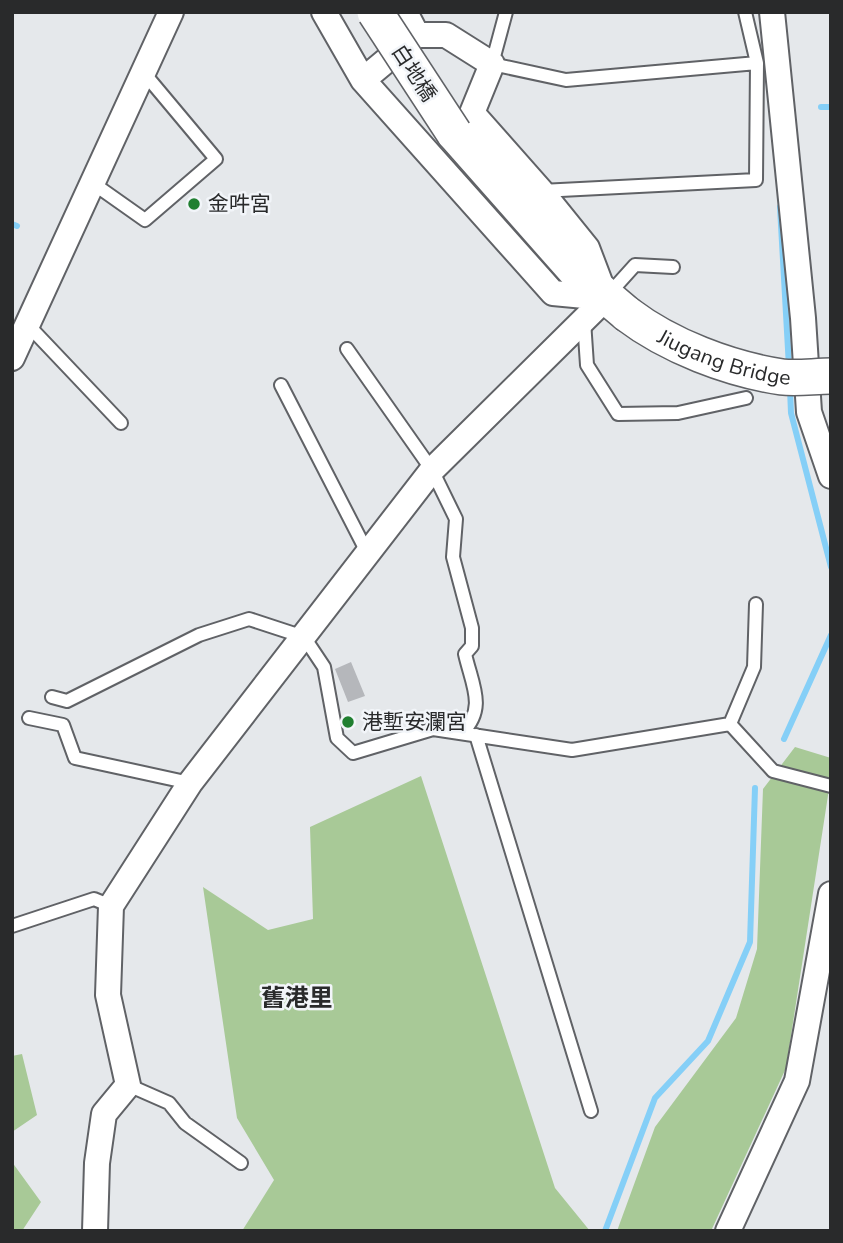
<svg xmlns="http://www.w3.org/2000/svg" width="843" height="1243" viewBox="0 0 843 1243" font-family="'Nunito Sans','Noto Sans TC',sans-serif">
  <rect width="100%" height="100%" fill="#e5e8eb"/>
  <path fill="#a8c997" d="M 795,747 L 831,758 L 831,776 L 786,1068 L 711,1231 L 617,1231 L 655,1127 L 736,1018 L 757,949 L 763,789 Z
    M 421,776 L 555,1188 L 590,1231 L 242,1231 L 274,1180 L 237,1118 L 203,887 L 268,930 L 313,919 L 310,827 Z
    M 22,1054 L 37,1115 L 12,1132 L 12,1056 Z
    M 12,1162 L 41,1202 L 22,1231 L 12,1231 Z"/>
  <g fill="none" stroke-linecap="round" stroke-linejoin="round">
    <path stroke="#85cff7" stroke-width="6" d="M 821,107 L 831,107
      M 780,207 L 789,367
      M 12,224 L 17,226
      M 790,389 L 791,413 L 831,567
      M 784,739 L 831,635
      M 605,1231 L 655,1098 L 708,1041 L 750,942 L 755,788"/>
  </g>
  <path fill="#b5b7bb" d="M 351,662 L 365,696 L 348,702 L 335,669 Z
    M 347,714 L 356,723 L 348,730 L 340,721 Z"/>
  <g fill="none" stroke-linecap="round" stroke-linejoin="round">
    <g stroke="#606266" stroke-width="16">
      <path id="lane" d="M 506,12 L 492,64 L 566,80 L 757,63
        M 94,184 L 145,220 L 216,159 L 144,73
        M 541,191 L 756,180 L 757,63 L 745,12
        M 608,295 L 635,265 L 673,267
        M 584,321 L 587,365 L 618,414 L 678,413 L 746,398
        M 28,325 L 121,423
        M 347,349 L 432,470 L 456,519 L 453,557 L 472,628 L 472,646 L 465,654 C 472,685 487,708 462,733
        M 281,385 L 368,554
        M 52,697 L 67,701 L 199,635 L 249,619 L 304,637 L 324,667 L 337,738 L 353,753 L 433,729 L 572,750 L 730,724 L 773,771 L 831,786
        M 29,718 L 63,725 L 75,758 L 190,783
        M 730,724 L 754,667 L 756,604
        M 476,735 L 591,1111
        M 12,926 L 94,899 L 111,906
        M 128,1085 L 169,1103 L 185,1123 L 241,1163"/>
    </g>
    <g stroke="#606266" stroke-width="28">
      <path id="street" d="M 324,12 L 363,80
        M 405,12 L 417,35
        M 772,12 L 803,318 L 809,412 L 831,476
        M 417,35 L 446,35 L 492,64 L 472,113 L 541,191 L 587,248 L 606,298 L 553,293 L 363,80 Z
        M 12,358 L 171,12
        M 95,1231 L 97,1163 L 104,1114 L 128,1085 L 108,995 L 111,906 L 190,783 L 432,470 L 606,298
        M 728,1231 L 797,1081 L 831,894"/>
    </g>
    <g stroke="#606266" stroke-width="38">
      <path id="secondary" d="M 454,133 L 575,270 L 627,314"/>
    </g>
    <use href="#lane" stroke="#fff" stroke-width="12"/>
    <use href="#street" stroke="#fff" stroke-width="24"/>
    <use href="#secondary" stroke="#fff" stroke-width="35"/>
    <g stroke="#606266" stroke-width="38" stroke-linecap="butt">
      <g id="secondary-bridge">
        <path d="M 375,12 L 454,133"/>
        <path id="s1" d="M 627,314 C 669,346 729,369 782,377 C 797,379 815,376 831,376"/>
      </g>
    </g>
    <use href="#secondary-bridge" stroke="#fff" stroke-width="35"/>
  </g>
  <g fill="#207f30" stroke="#f2f5f9" stroke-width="2.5">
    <circle cx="194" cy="204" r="7"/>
    <circle cx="348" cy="722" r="7"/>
  </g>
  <g text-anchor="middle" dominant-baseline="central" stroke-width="5" stroke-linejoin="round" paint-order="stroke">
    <g font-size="21" fill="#292a2b" stroke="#f2f5f9">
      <text transform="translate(414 73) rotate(57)">白地橋</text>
      <text stroke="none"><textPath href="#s1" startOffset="108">Jiugang Bridge</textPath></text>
    </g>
    <g font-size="21" fill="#292a2b" stroke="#f2f5f9" text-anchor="start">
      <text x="208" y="204">金吽宮</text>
      <text x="362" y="722">港塹安瀾宮</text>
    </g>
    <g font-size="24" font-weight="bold" fill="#292a2b" stroke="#f2f5f9">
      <text x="297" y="998">舊港里</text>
    </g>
  </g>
  <rect width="843" height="1243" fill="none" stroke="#292a2b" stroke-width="28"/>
</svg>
